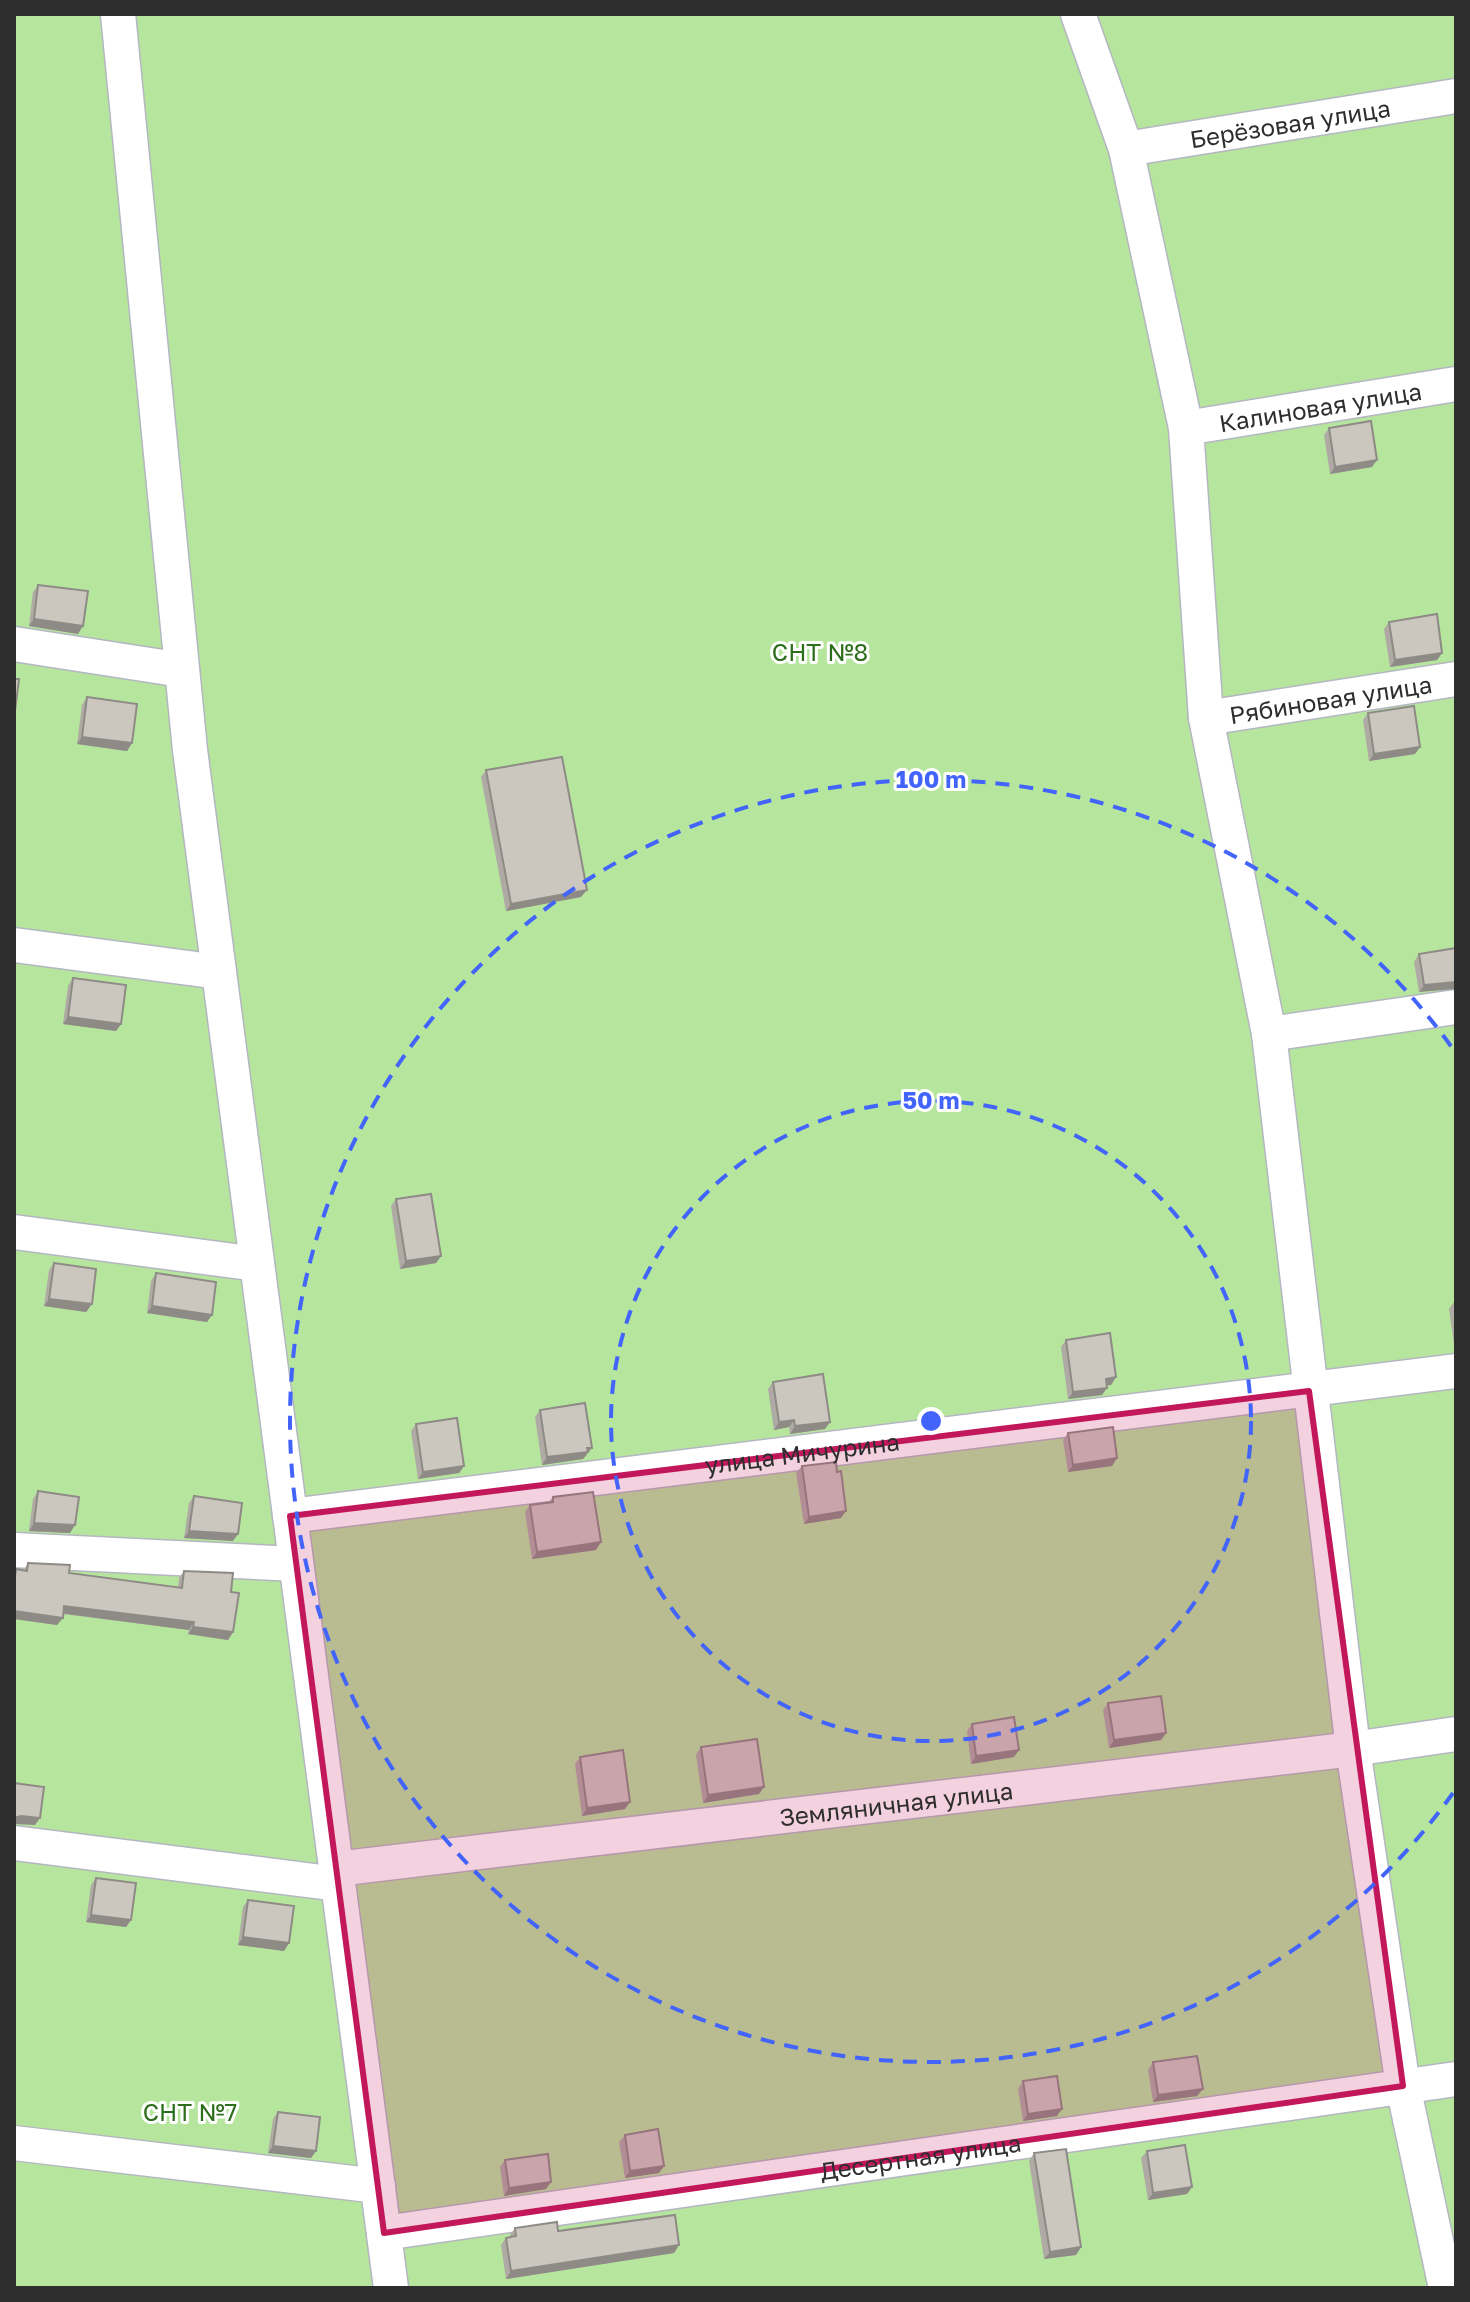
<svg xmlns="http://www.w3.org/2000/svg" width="1470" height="2302" viewBox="0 0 1470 2302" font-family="'Golos Text',sans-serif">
  <rect width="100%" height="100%" fill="#efe9e1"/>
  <path fill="#b6e59e" d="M 14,14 L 1456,14 L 1456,2288 L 14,2288 Z"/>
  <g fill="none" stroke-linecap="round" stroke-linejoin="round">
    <g stroke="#b4b7c1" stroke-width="37">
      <g id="minor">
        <path d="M 118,14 L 190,750 L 391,2288"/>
        <path d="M 1078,14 L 1126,149 L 1186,428 L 1206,718 L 1269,1034 L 1353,1749 L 1403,2086 L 1446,2288"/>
        <path id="s1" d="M 1126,149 L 1456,96"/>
        <path id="s2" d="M 1186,428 L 1456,384"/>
        <path d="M 14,644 L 182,670"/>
        <path id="s3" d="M 1206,718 L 1456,679"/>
        <path d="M 14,945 L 219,972"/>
        <path d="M 1269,1034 L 1456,1007"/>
        <path d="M 14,1232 L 257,1264"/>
        <path id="s4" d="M 290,1516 L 1456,1371"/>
        <path d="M 14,1550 L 296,1564"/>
        <path d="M 14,1843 L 338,1884"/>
        <path id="s5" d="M 336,1869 L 1353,1749 L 1456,1734"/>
        <path d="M 14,2143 L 378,2186"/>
        <path id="s6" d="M 384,2233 L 1456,2079"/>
      </g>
    </g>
    <use href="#minor" stroke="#fff" stroke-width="34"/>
  </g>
  <path fill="#afaba4" d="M 1329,428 L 1372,467 L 1330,474 L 1324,435 Z
    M 38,585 L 78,634 L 29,626 L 33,592 Z
    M 1389,622 L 1442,653 L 1437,660 L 1390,667 L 1384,629 Z
    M 87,697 L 132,743 L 127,751 L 77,744 L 82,705 Z
    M 1368,713 L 1420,747 L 1415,754 L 1369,761 L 1363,720 Z
    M 486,770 L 581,897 L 506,911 L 481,777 Z
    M 1456,948 L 1419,992 L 1414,962 L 1419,954 Z
    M 73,978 L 121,1024 L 116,1031 L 63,1024 L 68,986 Z
    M 396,1199 L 441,1256 L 436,1263 L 400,1269 L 391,1206 Z
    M 54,1263 L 92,1304 L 86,1312 L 44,1306 L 49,1270 Z
    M 156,1273 L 207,1322 L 147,1313 L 151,1281 Z
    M 1456,1301 L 1456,1351 L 1455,1351 L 1449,1309 L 1454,1302 Z
    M 1066,1340 L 1116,1377 L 1111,1385 L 1107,1385 L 1102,1395 L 1068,1399 L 1061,1347 Z
    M 773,1382 L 830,1422 L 825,1429 L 790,1434 L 789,1427 L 774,1430 L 768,1389 Z
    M 540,1410 L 587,1455 L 583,1459 L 542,1465 L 535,1417 Z
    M 416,1424 L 464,1466 L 459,1473 L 418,1479 L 411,1431 Z
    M 1068,1433 L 1117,1458 L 1112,1466 L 1068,1472 L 1063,1440 Z
    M 802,1466 L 841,1518 L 804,1524 L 796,1473 Z
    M 38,1491 L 70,1533 L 29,1531 L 33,1499 Z
    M 194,1496 L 233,1541 L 184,1538 L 189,1503 Z
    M 553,1497 L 596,1550 L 532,1559 L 525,1512 L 530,1505 L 549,1502 Z
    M 28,1563 L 69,1573 L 178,1587 L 179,1578 L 184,1571 L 231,1592 L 233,1632 L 228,1640 L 188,1634 L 189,1630 L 63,1614 L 57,1625 L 14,1619 L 14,1572 L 16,1569 L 24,1570 Z
    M 1108,1703 L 1166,1733 L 1161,1740 L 1109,1748 L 1103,1710 Z
    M 972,1724 L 1014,1757 L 971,1764 L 967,1731 Z
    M 701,1747 L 759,1794 L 703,1803 L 696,1755 Z
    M 580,1757 L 630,1802 L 625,1809 L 582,1816 L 575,1764 Z
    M 96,1878 L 131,1920 L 126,1927 L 86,1922 L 91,1885 Z
    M 248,1900 L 289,1943 L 284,1951 L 238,1945 L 243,1907 Z
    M 1153,2062 L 1203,2089 L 1197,2096 L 1153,2102 L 1148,2070 Z
    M 1023,2081 L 1057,2116 L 1023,2121 L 1018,2089 Z
    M 278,2112 L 316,2151 L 311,2158 L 268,2153 L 273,2119 Z
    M 625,2135 L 659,2173 L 625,2178 L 619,2142 Z
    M 1147,2151 L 1192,2187 L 1187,2194 L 1148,2200 L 1141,2158 Z
    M 1034,2153 L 1081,2247 L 1076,2255 L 1044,2259 L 1029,2161 Z
    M 505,2160 L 546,2189 L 504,2196 L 500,2167 Z
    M 515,2228 L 558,2231 L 679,2245 L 674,2253 L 506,2279 L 501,2245 L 506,2238 L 510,2237 L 510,2235 Z"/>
  <path fill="#8e8b86" d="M 1377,460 L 1372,467 L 1330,474 L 1335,467 Z
    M 34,619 L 83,626 L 78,634 L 29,626 Z
    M 1442,653 L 1437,660 L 1390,667 L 1395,660 Z
    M 82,737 L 132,743 L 127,751 L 77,744 Z
    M 1420,747 L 1415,754 L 1369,761 L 1374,754 Z
    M 587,890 L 581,897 L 506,911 L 511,904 Z
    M 1456,982 L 1456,989 L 1419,992 L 1424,985 Z
    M 68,1017 L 121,1024 L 116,1031 L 63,1024 Z
    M 441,1256 L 436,1263 L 400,1269 L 406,1261 Z
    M 49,1299 L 92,1304 L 86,1312 L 44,1306 Z
    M 152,1306 L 212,1315 L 207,1322 L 147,1313 Z
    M 1116,1377 L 1111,1385 L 1101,1386 L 1106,1379 Z
    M 1107,1388 L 1102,1395 L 1068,1399 L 1073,1392 Z
    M 794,1420 L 789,1427 L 774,1430 L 779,1422 Z
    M 830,1422 L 825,1429 L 790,1434 L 795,1426 Z
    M 592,1448 L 583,1459 L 542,1465 L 547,1457 Z
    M 1117,1458 L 1112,1466 L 1068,1472 L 1073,1465 Z
    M 464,1466 L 459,1473 L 418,1479 L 423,1472 Z
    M 846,1511 L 841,1518 L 804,1524 L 809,1517 Z
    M 34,1523 L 75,1525 L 70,1533 L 29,1531 Z
    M 189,1531 L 238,1534 L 233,1541 L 184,1538 Z
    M 601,1542 L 596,1550 L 532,1559 L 537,1552 Z
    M 64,1606 L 194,1622 L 189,1630 L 59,1613 Z
    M 14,1611 L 63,1618 L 57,1625 L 14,1619 Z
    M 193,1627 L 233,1632 L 228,1640 L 188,1634 Z
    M 1166,1733 L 1161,1740 L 1109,1748 L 1114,1740 Z
    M 1019,1750 L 1014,1757 L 971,1764 L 976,1756 Z
    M 764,1787 L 759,1794 L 703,1803 L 708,1795 Z
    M 630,1802 L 625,1809 L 582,1816 L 587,1808 Z
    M 21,1816 L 40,1818 L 35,1825 L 14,1824 L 14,1818 Z
    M 91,1915 L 131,1920 L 126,1927 L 86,1922 Z
    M 243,1937 L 289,1943 L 284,1951 L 238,1945 Z
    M 1203,2089 L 1197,2096 L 1153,2102 L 1158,2095 Z
    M 1062,2109 L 1057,2116 L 1023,2121 L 1028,2114 Z
    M 273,2146 L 316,2151 L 311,2158 L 268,2153 Z
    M 664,2166 L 659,2173 L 625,2178 L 630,2171 Z
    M 551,2182 L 546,2189 L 504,2196 L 509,2188 Z
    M 1192,2187 L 1187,2194 L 1148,2200 L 1153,2193 Z
    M 679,2245 L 674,2253 L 506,2279 L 511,2271 Z
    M 1081,2247 L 1076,2255 L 1044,2259 L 1050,2252 Z"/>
  <path fill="#cbc7bf" stroke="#8e8b86" stroke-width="2" d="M 1371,421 L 1377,460 L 1335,467 L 1329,428 Z
    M 38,585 L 88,591 L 83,626 L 34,619 Z
    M 1437,614 L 1442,653 L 1395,660 L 1389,622 Z
    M 14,679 L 19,679 L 14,719 Z
    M 87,697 L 137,704 L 132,743 L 82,737 Z
    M 1414,706 L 1420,747 L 1374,754 L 1368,713 Z
    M 562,757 L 587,890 L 511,904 L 486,770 Z
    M 1456,948 L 1456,982 L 1424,985 L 1419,954 Z
    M 73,978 L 126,985 L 121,1024 L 68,1017 Z
    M 431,1194 L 441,1256 L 406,1261 L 396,1199 Z
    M 54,1263 L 96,1269 L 92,1304 L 49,1299 Z
    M 156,1273 L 216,1282 L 212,1315 L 152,1306 Z
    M 1110,1333 L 1116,1377 L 1106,1379 L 1107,1388 L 1073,1392 L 1066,1340 Z
    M 823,1374 L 830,1422 L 795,1426 L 794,1420 L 779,1422 L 773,1382 Z
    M 585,1403 L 592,1448 L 587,1448 L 588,1452 L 547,1457 L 540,1410 Z
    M 457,1418 L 464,1466 L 423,1472 L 416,1424 Z
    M 1113,1427 L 1117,1458 L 1073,1465 L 1068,1433 Z
    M 836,1462 L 837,1472 L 841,1471 L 846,1511 L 809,1517 L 802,1466 Z
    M 38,1491 L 79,1497 L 75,1525 L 34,1523 Z
    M 593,1492 L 601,1542 L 537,1552 L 530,1505 L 553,1502 L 553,1497 Z
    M 194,1496 L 242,1503 L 238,1534 L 189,1531 Z
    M 28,1563 L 70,1565 L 69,1573 L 182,1588 L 184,1571 L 233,1573 L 231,1592 L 239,1593 L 233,1632 L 193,1627 L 194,1622 L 64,1606 L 63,1618 L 14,1611 L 14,1584 L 16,1569 L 27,1571 Z
    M 1161,1696 L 1166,1733 L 1114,1740 L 1108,1703 Z
    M 1014,1717 L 1019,1750 L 976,1756 L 972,1724 Z
    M 757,1739 L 764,1787 L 708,1795 L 701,1747 Z
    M 623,1750 L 630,1802 L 587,1808 L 580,1757 Z
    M 14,1783 L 44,1787 L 40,1818 L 21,1816 L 14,1818 Z
    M 96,1878 L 136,1883 L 131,1920 L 91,1915 Z
    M 248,1900 L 294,1906 L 289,1943 L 243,1937 Z
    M 1197,2056 L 1203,2089 L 1158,2095 L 1153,2062 Z
    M 1057,2076 L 1062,2109 L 1028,2114 L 1023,2081 Z
    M 278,2112 L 320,2117 L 316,2151 L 273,2146 Z
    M 658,2129 L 664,2166 L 630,2171 L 625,2135 Z
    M 1185,2145 L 1192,2187 L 1153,2193 L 1147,2151 Z
    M 1066,2149 L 1081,2247 L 1050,2252 L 1034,2153 Z
    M 548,2154 L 551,2182 L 509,2188 L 505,2160 Z
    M 675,2215 L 679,2245 L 511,2271 L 506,2238 L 516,2236 L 515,2228 L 557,2222 L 558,2231 Z"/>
  <path fill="#c2185b" fill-opacity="0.2" stroke="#c2185b" stroke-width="6" stroke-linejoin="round" d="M 1309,1391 L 1403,2086 L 384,2233 L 290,1516 Z"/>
  <g fill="none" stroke="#4264fb" stroke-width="4" stroke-dasharray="14 10">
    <circle cx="931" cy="1421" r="320"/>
    <path d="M1453 1793A641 641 0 1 1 1453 1049"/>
  </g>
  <g text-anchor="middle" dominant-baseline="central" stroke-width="6" stroke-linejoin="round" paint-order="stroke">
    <g font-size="24" fill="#2e2e2e" stroke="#fff">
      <text stroke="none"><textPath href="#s1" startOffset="166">Берёзовая улица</textPath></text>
      <text stroke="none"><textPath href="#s2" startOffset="136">Калиновая улица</textPath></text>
      <text stroke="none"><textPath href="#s3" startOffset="126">Рябиновая улица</textPath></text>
      <text stroke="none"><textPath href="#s4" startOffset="516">улица Мичурина</textPath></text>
      <text stroke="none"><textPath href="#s5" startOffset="564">Земляничная улица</textPath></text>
      <text stroke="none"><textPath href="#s6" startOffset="542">Десертная улица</textPath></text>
    </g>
    <g font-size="24" fill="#2c6e1b" stroke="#fff">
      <text x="820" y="651">СНТ №8</text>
      <text x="190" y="2111">СНТ №7</text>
    </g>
  </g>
  <circle cx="931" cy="1421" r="12" fill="#4264fb" stroke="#fff" stroke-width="4"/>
  <g font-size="24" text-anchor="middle" font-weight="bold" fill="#4264fb" stroke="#fff" stroke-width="6" stroke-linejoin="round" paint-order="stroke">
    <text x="931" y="788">100 m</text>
    <text x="931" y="1109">50 m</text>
  </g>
  <rect width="1470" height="2302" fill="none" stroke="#2e2e2e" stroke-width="32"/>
</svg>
